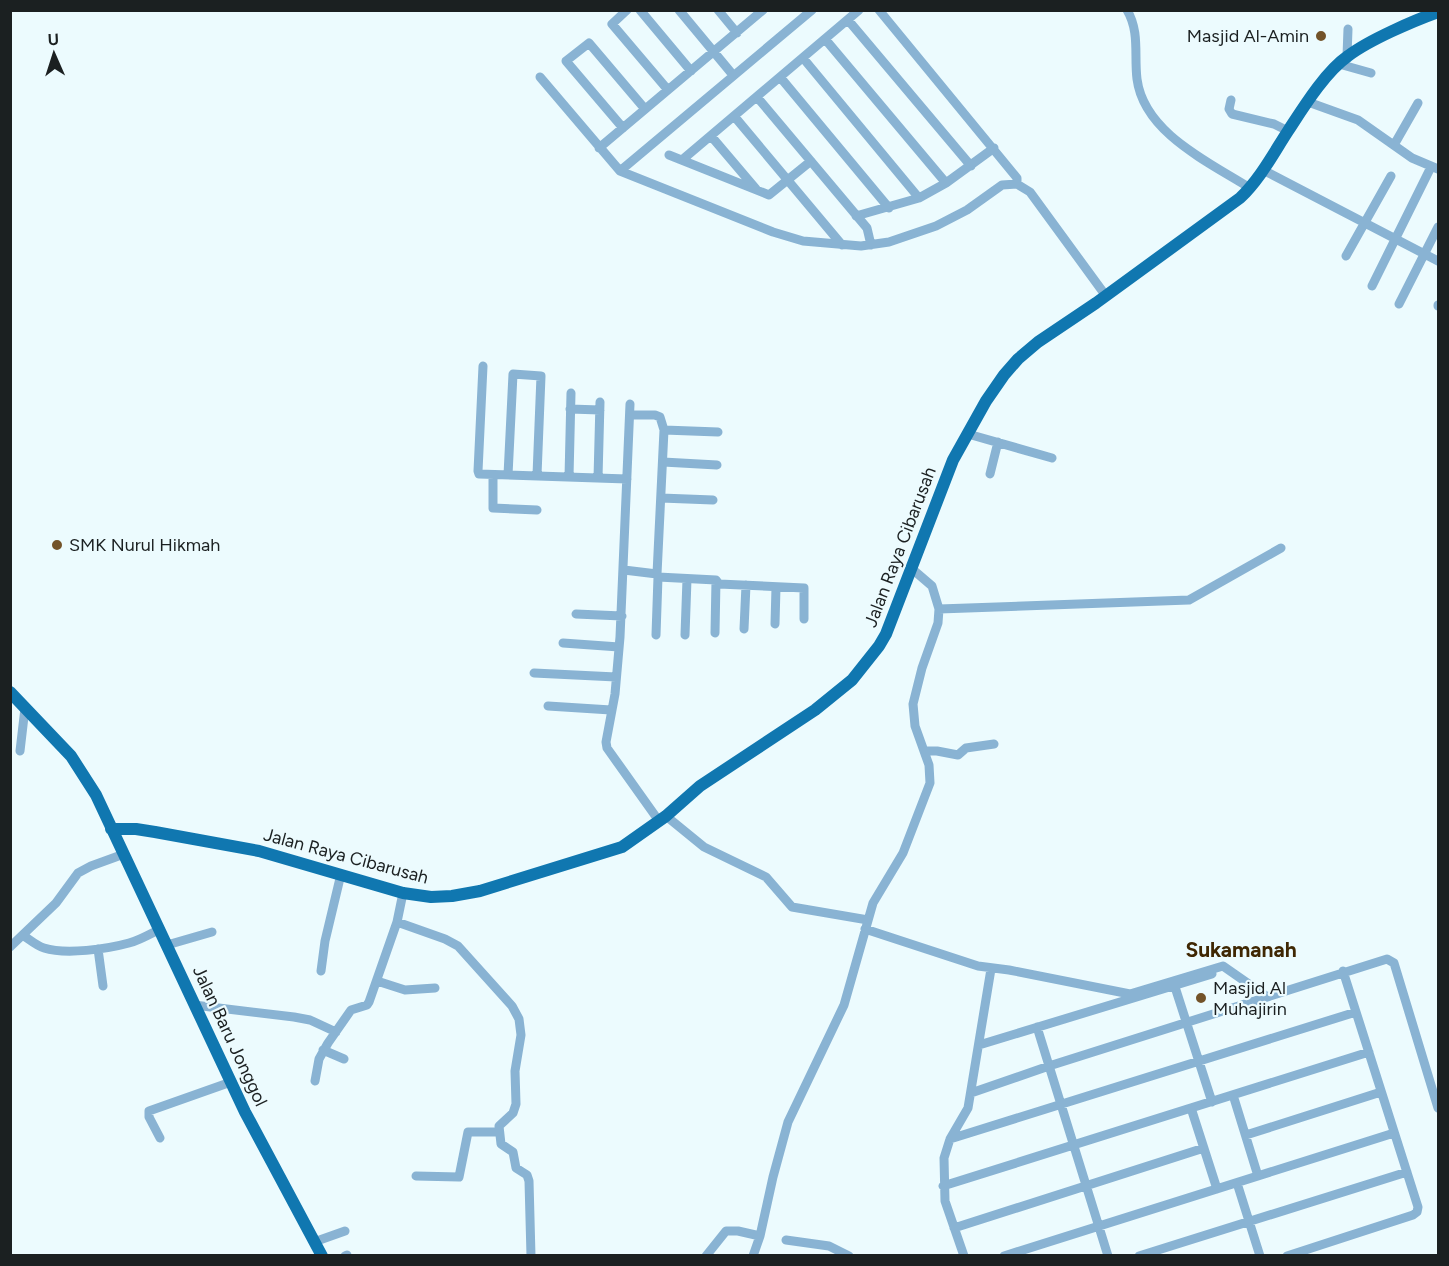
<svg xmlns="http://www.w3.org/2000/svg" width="1449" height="1266" viewBox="0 0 1449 1266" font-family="Figtree,sans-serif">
  <rect width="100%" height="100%" fill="#ecfbfe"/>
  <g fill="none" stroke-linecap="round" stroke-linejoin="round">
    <path stroke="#89b3d3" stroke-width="9" d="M 627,10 L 612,24 L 668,90
      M 640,10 L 691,71
      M 679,10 L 733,75
      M 718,10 L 737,33
      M 879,10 L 1017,178 L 1017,184
      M 1127,10 C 1140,32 1134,55 1137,79 C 1144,133 1209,162 1250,188
      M 848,20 L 971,166
      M 825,39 L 946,183
      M 1347,56 L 1348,29
      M 803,58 L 919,198
      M 1339,64 L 1371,73
      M 540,77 L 620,171 L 773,232 L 803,241 L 861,246 L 889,242 L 936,226 L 967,210 L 1002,185 L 1017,184 L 1030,192 L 1106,296
      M 780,77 L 889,208
      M 757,97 L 867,228 L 871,245
      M 1231,100 L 1229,109 L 1232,114 L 1274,124 L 1288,131
      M 1308,102 L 1358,120 L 1412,158 L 1438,169
      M 734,116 L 842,245
      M 623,128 L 566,61 L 589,43 L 645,109
      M 711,136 L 756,189
      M 1394,145 L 1418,103
      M 599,148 L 763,10
      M 669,155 L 769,195 L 811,161
      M 682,160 L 859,10
      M 1263,170 L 1438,261
      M 620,171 L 812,10
      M 856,216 L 919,198 L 946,183 L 994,148
      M 1346,256 L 1391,176
      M 1372,286 L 1431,167
      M 1399,304 L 1438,227
      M 1438,306 L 1438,305
      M 483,366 L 478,471 L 479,474 L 627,479
      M 630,404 L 620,637 L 615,694 L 606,742 L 607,748 L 659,821
      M 570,409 L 600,410
      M 631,415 L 655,415 L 660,417 L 664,430 L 657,574
      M 664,430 L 718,432
      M 968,434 L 1052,458
      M 663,462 L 717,465
      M 990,474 L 998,442
      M 493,475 L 493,508 L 537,510
      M 508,475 L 513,374 L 541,376 L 537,475
      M 569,477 L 571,393
      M 598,478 L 600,402
      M 661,498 L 713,500
      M 624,570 L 657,574 L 658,577 L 716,580 L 719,584 L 804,588 L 804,619
      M 939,609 L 1189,600 L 1281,548
      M 576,614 L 622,616
      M 775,624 L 776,587
      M 744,629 L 746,585
      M 715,633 L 716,580
      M 656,635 L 658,577
      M 685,635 L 687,579
      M 563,643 L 619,647
      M 534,673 L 616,677
      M 548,706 L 611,710
      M 20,751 L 25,708
      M 924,751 L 937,751 L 958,755 L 966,748 L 994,744
      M 666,816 L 704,847 L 766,877 L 792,907 L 868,920
      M 397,922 L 445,939 L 458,946 L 512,1006 L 519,1019 L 521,1035 L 515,1071 L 516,1104 L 513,1113 L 499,1126 L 501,1144 L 513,1152 L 516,1168 L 527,1175 L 529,1181 L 531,1256
      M 865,929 L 978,966 L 1009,970 L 1130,994 L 1223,966 L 1266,996
      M 24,936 C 30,940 37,946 44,948 C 66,955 107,949 129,943 C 140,940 150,934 160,929
      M 167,945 L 212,932
      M 10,947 L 56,903 L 78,873 L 91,866 L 124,854
      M 98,949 L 103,986
      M 321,971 L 325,941 L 341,874
      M 377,981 L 405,990 L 435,988
      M 1175,987 L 1212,1102
      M 194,1005 L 294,1017 L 310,1020 L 336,1032
      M 1037,1027 L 1108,1256
      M 979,1045 L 1212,974
      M 323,1050 L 344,1059
      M 315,1081 L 319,1059 L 328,1043 L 351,1010 L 367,1005 L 369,1002 L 397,922 L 403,893
      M 971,1093 L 1049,1066 L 1387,959 L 1394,963 L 1438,1108
      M 1233,1095 L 1258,1176
      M 1191,1108 L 1217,1189
      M 1246,1135 L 1381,1092
      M 160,1138 L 149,1117 L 149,1111 L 231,1082
      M 950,1139 L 1356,1012
      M 416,1176 L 459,1177 L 468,1132 L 498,1132
      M 1237,1183 L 1260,1256
      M 943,1186 L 1369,1052
      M 954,1228 L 1204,1148
      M 786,1240 L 829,1246 L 849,1256
      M 314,1242 L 345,1231
      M 345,1256 L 347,1255
      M 706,1256 L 726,1231 L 738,1231 L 760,1236
      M 753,1256 L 760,1236 L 773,1177 L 788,1122 L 844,1005 L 873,903 L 903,853 L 930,783 L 929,765 L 915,726 L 913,704 L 922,668 L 938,623 L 939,609 L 932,586 L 911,568
      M 964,1256 L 945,1201 L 944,1158 L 950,1139 L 968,1108 L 991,969
      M 1004,1256 L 1394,1133
      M 1139,1256 L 1407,1172
      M 1287,1256 L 1413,1215 L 1417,1212 L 1418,1207 L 1343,971"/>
    <path stroke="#1077b0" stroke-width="12" d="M 10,692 L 71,756 L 96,795 L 245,1112 L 322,1256
      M 111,829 L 136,829 L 155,832 L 259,851 L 403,893 L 431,897 L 452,896 L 480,891 L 622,847 L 666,816 L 700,786 L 815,710 L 852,680 L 879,646 L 886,634 L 953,460 L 986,401 L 1004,375 L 1018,359 L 1038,342 L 1096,303 L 1240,198 C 1260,179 1273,154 1288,131 C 1303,108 1325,72 1348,56 C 1369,40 1413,21 1438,12"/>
  </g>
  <g fill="#735329" stroke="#ecfbfe" stroke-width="2">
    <circle cx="1321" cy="36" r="6"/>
    <circle cx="57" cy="545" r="6"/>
    <circle cx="1201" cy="998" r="6"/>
  </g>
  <g text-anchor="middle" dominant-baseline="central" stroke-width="4.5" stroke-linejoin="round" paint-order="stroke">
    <g font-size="18" fill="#1b2021" stroke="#ecfbfe" text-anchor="start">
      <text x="1309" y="36" text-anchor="end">Masjid Al-Amin</text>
      <text x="69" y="545">SMK Nurul Hikmah</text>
      <text x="1213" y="988">Masjid Al<tspan x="1213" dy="21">Muhajirin</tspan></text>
    </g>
    <g font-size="18" fill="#1b2021" stroke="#ecfbfe">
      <text transform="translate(900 547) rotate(-69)">Jalan Raya Cibarusah</text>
      <text transform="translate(346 856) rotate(15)">Jalan Raya Cibarusah</text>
      <text transform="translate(230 1036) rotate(65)">Jalan Baru Jonggol</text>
    </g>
    <g font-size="21" font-weight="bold" fill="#3f2703" stroke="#ecfbfe">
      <text x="1241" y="949">Sukamanah</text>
    </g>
  </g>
  <rect width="1449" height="1266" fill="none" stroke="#1b2021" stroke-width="24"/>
  <g transform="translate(54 54) rotate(357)" stroke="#ecfbfe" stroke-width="4.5" paint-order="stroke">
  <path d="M0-4.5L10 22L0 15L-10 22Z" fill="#1b2021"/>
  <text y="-9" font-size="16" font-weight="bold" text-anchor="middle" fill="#1b2021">U</text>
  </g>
</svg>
